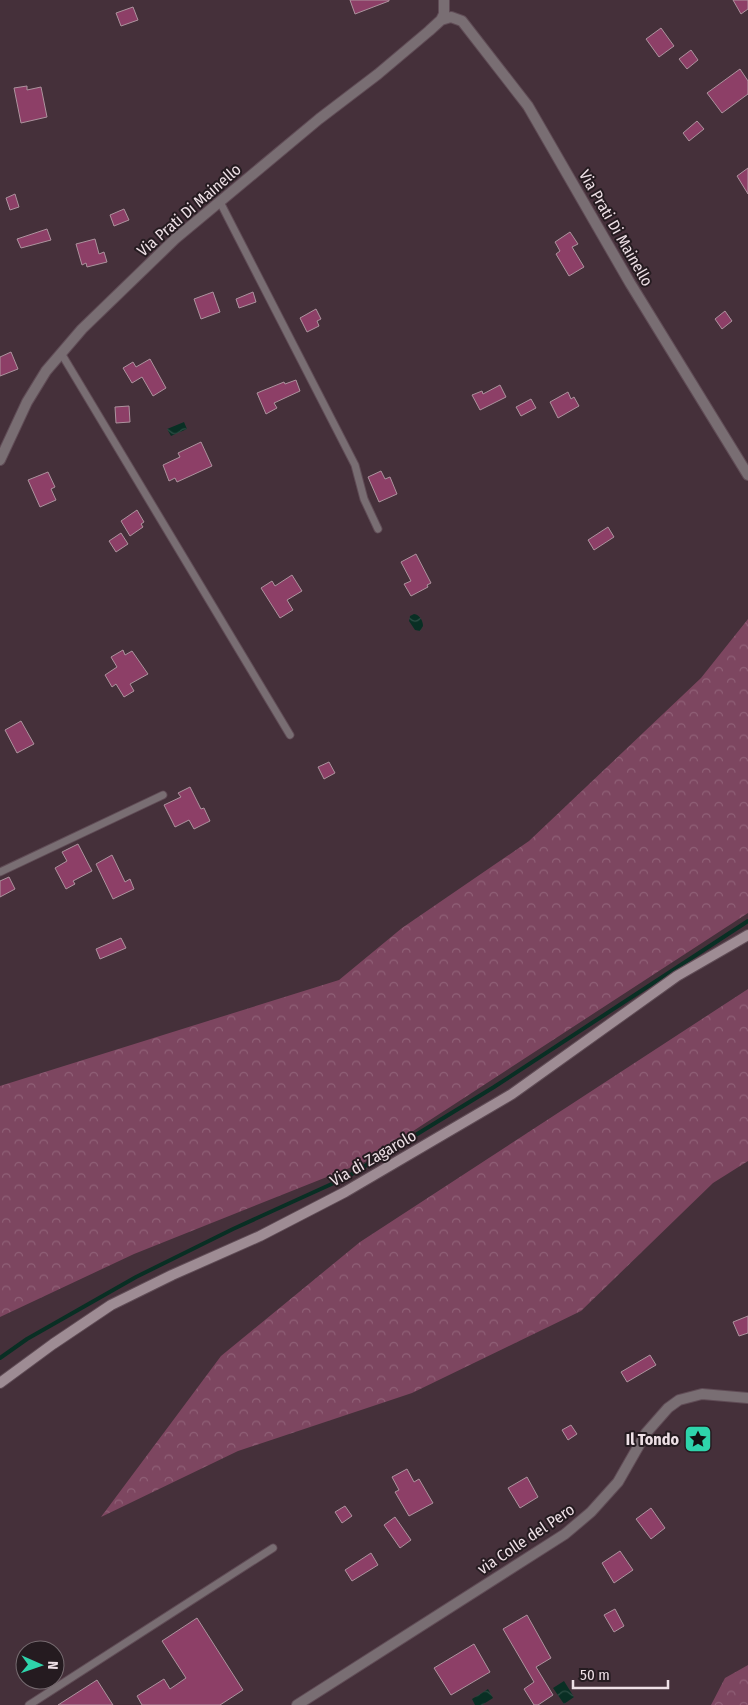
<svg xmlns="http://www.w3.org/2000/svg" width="748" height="1705" viewBox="0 0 748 1705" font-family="'Fira Sans Condensed',sans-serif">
  <defs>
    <pattern id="forest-crowns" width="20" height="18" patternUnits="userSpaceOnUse" patternTransform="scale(1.25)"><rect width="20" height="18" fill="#7d4660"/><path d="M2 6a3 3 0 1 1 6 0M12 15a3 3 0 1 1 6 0" fill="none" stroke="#906077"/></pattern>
    <pattern id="water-waves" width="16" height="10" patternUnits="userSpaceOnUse" patternTransform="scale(1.25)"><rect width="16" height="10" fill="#092f24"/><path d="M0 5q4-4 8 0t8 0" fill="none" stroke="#2d4d44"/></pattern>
  </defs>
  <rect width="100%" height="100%" fill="#45303a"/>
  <path fill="url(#forest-crowns)" d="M 748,619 L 748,913 L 367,1161 L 134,1254 L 0,1317 L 0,1086 L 339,980 L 402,928 L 529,841 L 701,678 Z
    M 748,989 L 748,1161 L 713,1183 L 581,1311 L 412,1393 L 238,1451 L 101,1517 L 221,1356 L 360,1242 Z
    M 748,1665 L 748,1705 L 711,1705 L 725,1678 Z"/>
  <path fill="url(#water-waves)" d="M 184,422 L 187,429 L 171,436 L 167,429 Z
    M 414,614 C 420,615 423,621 423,626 L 420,631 L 415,630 L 409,621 L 410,616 Z
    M 564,1681 L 574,1697 L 564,1704 L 553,1688 Z
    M 488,1689 L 493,1698 L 482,1705 L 475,1705 L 472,1699 Z"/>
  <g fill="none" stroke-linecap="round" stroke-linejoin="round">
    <path stroke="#092f24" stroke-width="4" d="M 0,1358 L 27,1339 L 136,1277 L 233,1229 L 347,1177 L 494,1087 L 748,921"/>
  </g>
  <path fill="#8d3f67" stroke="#ad939e" d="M 350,0 L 389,0 L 389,1 L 355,14 Z
    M 733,0 L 748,0 L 748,9 L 741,14 Z
    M 133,7 L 138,20 L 121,26 L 116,13 Z
    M 661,28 L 674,46 L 659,57 L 646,39 Z
    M 691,50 L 698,60 L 687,69 L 679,59 Z
    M 740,69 L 748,81 L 748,94 L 722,113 L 707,93 Z
    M 27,86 L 27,90 L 41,87 L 47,117 L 21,123 L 14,88 Z
    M 697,121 L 704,129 L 689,141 L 683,133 Z
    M 748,168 L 748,194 L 737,176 Z
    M 15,194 L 19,207 L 10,210 L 6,198 Z
    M 124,209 L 129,220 L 114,226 L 110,215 Z
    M 47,229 L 51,240 L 21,248 L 17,239 Z
    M 570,232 L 578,244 L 572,247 L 584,267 L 569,276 L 556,254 L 560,251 L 555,242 Z
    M 95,239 L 99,254 L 104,252 L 107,262 L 87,267 L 86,263 L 82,265 L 76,244 Z
    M 213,292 L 220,312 L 201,319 L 194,299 Z
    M 253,292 L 256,302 L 239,308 L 236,299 Z
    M 316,309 L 321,319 L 317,321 L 319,326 L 307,332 L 300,318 Z
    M 725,311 L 732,321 L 722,329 L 715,319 Z
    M 11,352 L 18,369 L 0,376 L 0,357 Z
    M 150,359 L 166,388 L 153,396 L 142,377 L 132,383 L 123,368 L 133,362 L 136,367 Z
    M 296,380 L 300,391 L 274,403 L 277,408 L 266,414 L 257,393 L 284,382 L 285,384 Z
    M 500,385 L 506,397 L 480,410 L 472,395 L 482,391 L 483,394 Z
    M 568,392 L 571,399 L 574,397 L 579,406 L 558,418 L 550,402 Z
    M 531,399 L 536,408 L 521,416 L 516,407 Z
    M 129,406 L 130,422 L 116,423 L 115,407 Z
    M 201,442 L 212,466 L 177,482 L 175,478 L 169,481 L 163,465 L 180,457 L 178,453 Z
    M 381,471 L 385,479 L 390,477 L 397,494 L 379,502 L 368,477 Z
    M 48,472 L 55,487 L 51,489 L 56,500 L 40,507 L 28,480 Z
    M 137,510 L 144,522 L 141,524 L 143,527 L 130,536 L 121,521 Z
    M 608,527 L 614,537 L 594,550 L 588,540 Z
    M 121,533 L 128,544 L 116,552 L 109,541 Z
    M 416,554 L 431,583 L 427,585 L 428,587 L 411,596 L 404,584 L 411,581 L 401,562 Z
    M 292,575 L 302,591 L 287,600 L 293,610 L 280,618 L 261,588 L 272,581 L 275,586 Z
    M 123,650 L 125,655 L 132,651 L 148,674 L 130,684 L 134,691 L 124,697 L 116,684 L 112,687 L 105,675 L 117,667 L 111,657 Z
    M 21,721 L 34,744 L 17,753 L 5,730 Z
    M 329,762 L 335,773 L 324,779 L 318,767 Z
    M 190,787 L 201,809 L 204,808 L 210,821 L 194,829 L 189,820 L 175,827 L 164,805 L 181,797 L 178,793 Z
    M 78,844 L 92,871 L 73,881 L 75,884 L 66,889 L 55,868 L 67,861 L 62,852 Z
    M 112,855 L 125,882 L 130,879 L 134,889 L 113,899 L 96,864 Z
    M 9,877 L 15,889 L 0,897 L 0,881 Z
    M 121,938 L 126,948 L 100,959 L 96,949 Z
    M 748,1316 L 748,1333 L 739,1336 L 733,1322 Z
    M 650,1355 L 656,1365 L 627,1382 L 621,1372 Z
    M 571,1425 L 577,1434 L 568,1440 L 562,1430 Z
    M 407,1469 L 414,1482 L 419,1479 L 433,1503 L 409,1516 L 395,1492 L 399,1490 L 392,1477 Z
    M 527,1477 L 538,1497 L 520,1508 L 508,1488 Z
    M 345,1506 L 352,1516 L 342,1523 L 335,1512 Z
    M 651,1508 L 665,1528 L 651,1539 L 636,1519 Z
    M 395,1517 L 411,1540 L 400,1548 L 384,1525 Z
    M 620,1551 L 633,1570 L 614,1583 L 602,1563 Z
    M 371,1553 L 378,1565 L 352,1581 L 345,1570 Z
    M 615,1609 L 624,1626 L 614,1632 L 604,1615 Z
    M 527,1615 L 551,1658 L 536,1667 L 553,1695 L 538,1705 L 534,1705 L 524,1689 L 534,1682 L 503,1629 Z
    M 197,1618 L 243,1690 L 220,1705 L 142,1705 L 137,1696 L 164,1679 L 170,1689 L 186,1678 L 162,1641 Z
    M 474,1644 L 490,1672 L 451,1695 L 434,1668 Z
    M 97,1680 L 113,1705 L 58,1705 Z"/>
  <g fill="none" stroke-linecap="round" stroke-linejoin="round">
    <g stroke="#604c56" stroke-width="9">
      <path id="service" d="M 220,202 L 355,465 L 364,499 L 378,529
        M 61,353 L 290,735
        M 0,872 L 163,795
        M 29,1705 L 273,1548"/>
    </g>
    <g stroke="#604c56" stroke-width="12">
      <path id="minor" d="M 441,20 L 451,17 L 462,21 L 528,106 L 630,283 L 748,475
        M 0,460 L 27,402 L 46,371 L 82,329 L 175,239 L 319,119 L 378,74 L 429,31 L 441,20 L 444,14 L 444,0
        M 297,1705 L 565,1534 L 591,1512 L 618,1482 L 646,1433 L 668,1408 L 679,1400 L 702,1394 L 748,1398"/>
    </g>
    <g stroke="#604c56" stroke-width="12">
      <path id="secondary" d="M 0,1383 L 53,1344 L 111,1305 L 172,1275 L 260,1236 L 345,1192 L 512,1094 L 677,976 L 748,935"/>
    </g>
    <use href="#service" stroke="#796e73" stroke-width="7"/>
    <use href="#minor" stroke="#796e73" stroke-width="10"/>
    <use href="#secondary" stroke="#9e8c94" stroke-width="10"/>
  </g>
  <defs>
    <g id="sight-square" transform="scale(1.4375)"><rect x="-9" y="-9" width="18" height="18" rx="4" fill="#2ed4ab" stroke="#251b20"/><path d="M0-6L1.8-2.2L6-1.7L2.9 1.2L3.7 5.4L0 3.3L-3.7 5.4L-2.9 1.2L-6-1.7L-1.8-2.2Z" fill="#111"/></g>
  </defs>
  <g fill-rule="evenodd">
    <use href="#sight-square" x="698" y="1439"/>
  </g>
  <g text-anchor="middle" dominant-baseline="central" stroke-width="4" stroke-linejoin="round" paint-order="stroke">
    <g font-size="16" fill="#eee0e6" stroke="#251b20">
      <text transform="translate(189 210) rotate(-41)">Via Prati Di Mainello</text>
      <text transform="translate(616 228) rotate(60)">Via Prati Di Mainello</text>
      <text transform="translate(373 1158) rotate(-30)">Via di Zagarolo</text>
      <text transform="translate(526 1539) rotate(-34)">via Colle del Pero</text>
    </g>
    <g font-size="16" font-weight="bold" fill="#eee0e6" stroke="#251b20" text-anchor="end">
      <text x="679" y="1439">Il Tondo</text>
    </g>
  </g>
  <g transform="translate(40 1665) rotate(92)"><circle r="24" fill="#251b20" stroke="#756a6f"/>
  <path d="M0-4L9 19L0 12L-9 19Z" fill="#2ed4ab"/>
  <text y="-8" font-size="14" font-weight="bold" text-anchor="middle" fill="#eee0e6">N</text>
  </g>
  <path d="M573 1680v8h95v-8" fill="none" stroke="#eee0e6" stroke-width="2.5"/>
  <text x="580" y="1680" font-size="15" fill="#eee0e6" stroke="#251b20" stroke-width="4" paint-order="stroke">50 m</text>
</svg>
